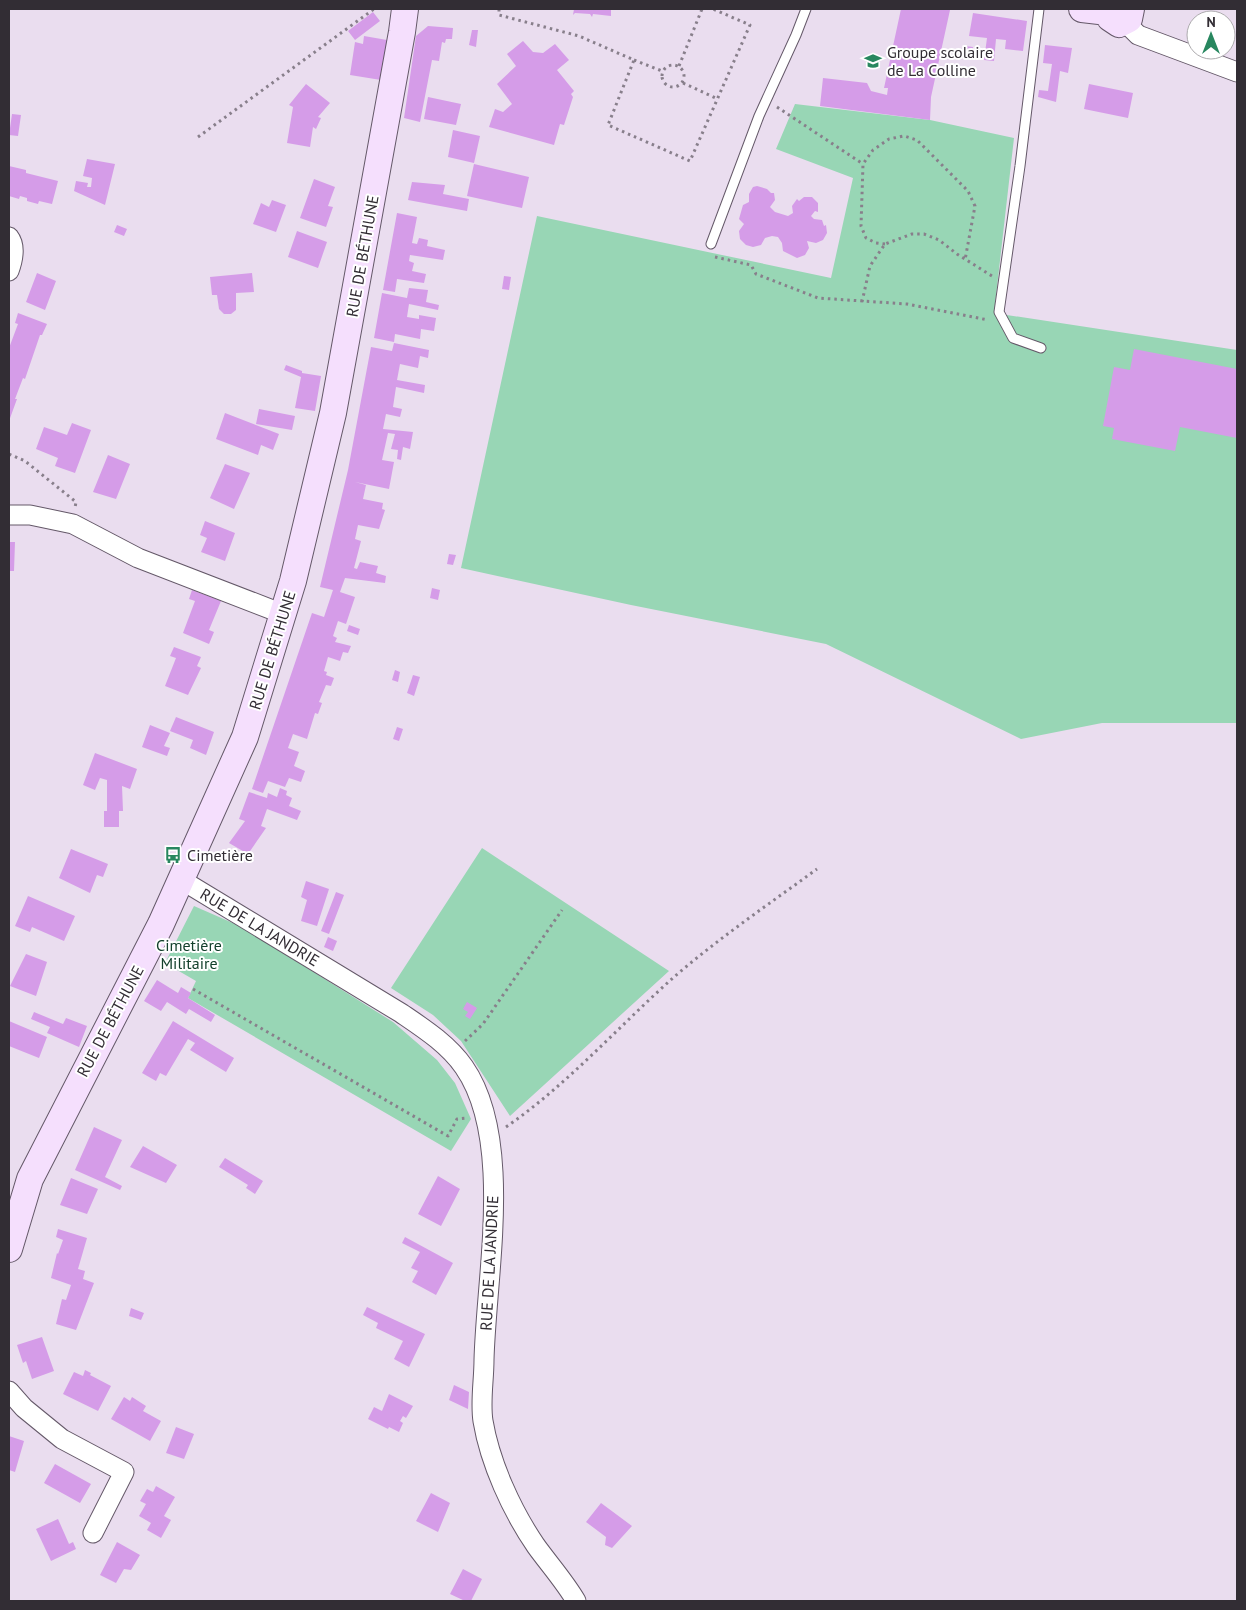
<svg xmlns="http://www.w3.org/2000/svg" width="1246" height="1610" viewBox="0 0 1246 1610" font-family="'PT Sans',sans-serif">
  <rect width="100%" height="100%" fill="#eaddef"/>
  <path fill="#98d6b5" d="M 795,104 L 930,120 L 1014,138 L 994,313 L 1237,350 L 1237,723 L 1102,723 L 1021,739 L 826,644 L 631,605 L 461,568 L 537,216 L 831,278 L 853,178 L 776,149 Z
    M 482,848 L 669,971 L 510,1116 L 461,1041 L 433,1015 L 391,988 Z
    M 194,906 L 242,927 L 393,1022 L 437,1060 L 455,1083 L 471,1119 L 451,1151 L 188,998 L 196,981 L 165,963 Z"/>
  <path fill="#d59ce8" d="M 574,9 L 611,9 L 611,16 L 593,14 L 592,17 L 590,14 L 575,13 L 573,15 Z
    M 901,9 L 950,10 L 931,97 L 930,120 L 820,106 L 823,78 L 867,83 L 871,91 L 887,95 L 888,88 L 884,88 Z
    M 373,12 L 380,21 L 355,40 L 348,31 Z
    M 973,13 L 1027,21 L 1023,51 L 1005,49 L 1006,40 L 996,39 L 994,61 L 984,60 L 987,38 L 969,36 Z
    M 428,26 L 453,28 L 452,39 L 446,39 L 445,43 L 442,42 L 439,61 L 432,60 L 420,122 L 404,118 L 416,36 Z
    M 472,30 L 478,30 L 476,47 L 469,45 Z
    M 364,36 L 387,40 L 381,80 L 350,75 L 355,42 L 363,44 Z
    M 523,41 L 533,52 L 543,53 L 555,44 L 569,60 L 557,70 L 574,91 L 571,94 L 573,97 L 564,125 L 560,124 L 554,145 L 489,127 L 495,109 L 503,112 L 512,104 L 497,84 L 516,66 L 507,54 Z
    M 1045,45 L 1072,48 L 1068,73 L 1060,71 L 1056,102 L 1038,97 L 1039,90 L 1048,91 L 1052,64 L 1043,63 Z
    M 965,46 L 973,47 L 971,58 L 964,57 Z
    M 306,84 L 330,103 L 318,117 L 321,118 L 316,129 L 313,127 L 310,147 L 287,143 L 293,107 L 289,105 Z
    M 1089,84 L 1133,93 L 1128,118 L 1084,109 Z
    M 428,97 L 461,104 L 456,125 L 424,119 Z
    M 12,114 L 21,115 L 18,136 L 9,135 Z
    M 453,130 L 480,136 L 474,163 L 448,157 Z
    M 87,159 L 115,164 L 105,205 L 74,191 L 76,181 L 88,183 L 87,187 L 91,187 L 92,178 L 83,176 Z
    M 474,164 L 529,177 L 522,208 L 467,196 Z
    M 9,166 L 26,170 L 26,173 L 58,181 L 52,204 L 39,201 L 38,204 L 27,201 L 27,198 L 20,196 L 19,199 L 9,196 Z
    M 314,179 L 335,187 L 328,206 L 333,207 L 326,227 L 300,218 Z
    M 412,182 L 445,185 L 443,194 L 469,199 L 467,211 L 408,200 Z
    M 757,186 L 767,189 L 771,193 L 774,193 L 775,200 L 770,207 L 775,212 L 788,216 L 793,213 L 792,206 L 797,199 L 799,201 L 804,197 L 812,197 L 818,203 L 818,212 L 815,211 L 811,216 L 814,219 L 822,220 L 824,226 L 826,225 L 827,233 L 823,240 L 816,243 L 807,241 L 809,248 L 805,255 L 797,258 L 783,251 L 782,243 L 778,237 L 772,236 L 765,238 L 761,245 L 753,247 L 746,245 L 740,239 L 739,231 L 744,224 L 739,219 L 743,205 L 749,202 L 749,194 L 753,187 Z
    M 272,200 L 286,205 L 276,232 L 253,224 L 261,203 L 269,207 Z
    M 397,213 L 417,217 L 412,243 L 417,244 L 419,238 L 428,240 L 427,246 L 445,250 L 443,260 L 410,255 L 409,261 L 414,263 L 412,271 L 426,274 L 424,283 L 397,279 L 395,292 L 383,290 Z
    M 117,225 L 127,229 L 124,236 L 114,232 Z
    M 297,231 L 327,242 L 318,268 L 288,257 Z
    M 37,273 L 56,281 L 45,310 L 26,302 Z
    M 252,273 L 254,292 L 236,293 L 236,310 L 231,314 L 224,314 L 219,309 L 217,295 L 212,295 L 210,277 Z
    M 504,276 L 511,277 L 509,290 L 502,289 Z
    M 409,288 L 428,290 L 426,302 L 439,305 L 438,310 L 409,304 L 407,317 L 419,319 L 419,315 L 436,318 L 434,331 L 421,329 L 420,339 L 395,334 L 394,342 L 374,338 L 382,293 L 407,298 Z
    M 18,313 L 47,324 L 42,335 L 40,335 L 25,379 L 23,378 L 15,399 L 17,399 L 9,421 L 9,348 L 18,324 L 15,323 Z
    M 394,343 L 429,350 L 428,358 L 420,356 L 418,368 L 400,364 L 397,380 L 425,385 L 424,393 L 396,387 L 393,407 L 402,409 L 400,417 L 386,414 L 383,429 L 413,432 L 410,449 L 403,447 L 401,460 L 397,459 L 398,450 L 391,449 L 395,434 L 388,433 L 382,460 L 394,462 L 389,489 L 355,482 L 366,485 L 363,499 L 383,503 L 382,509 L 385,510 L 379,529 L 358,525 L 355,539 L 361,541 L 354,568 L 357,569 L 360,562 L 378,566 L 376,573 L 386,576 L 385,583 L 345,578 L 340,592 L 355,597 L 346,624 L 338,621 L 333,636 L 337,638 L 335,642 L 351,646 L 348,653 L 343,652 L 340,661 L 328,657 L 324,671 L 327,672 L 326,675 L 334,678 L 331,686 L 326,685 L 319,702 L 322,703 L 318,714 L 315,713 L 307,739 L 293,734 L 288,748 L 299,752 L 294,766 L 305,771 L 301,782 L 289,778 L 285,787 L 268,781 L 263,793 L 252,789 L 312,613 L 324,617 L 333,590 L 320,587 L 348,470 L 371,347 L 392,351 Z
    M 1134,349 L 1237,369 L 1237,438 L 1180,427 L 1175,451 L 1112,439 L 1114,428 L 1103,426 L 1114,367 L 1130,370 Z
    M 286,365 L 302,371 L 302,373 L 321,376 L 315,411 L 295,408 L 301,377 L 284,370 Z
    M 259,409 L 295,416 L 292,430 L 256,424 Z
    M 225,413 L 279,434 L 273,450 L 261,445 L 258,455 L 216,439 Z
    M 72,423 L 91,430 L 75,473 L 55,466 L 58,458 L 36,449 L 44,427 L 67,435 Z
    M 108,455 L 130,464 L 116,499 L 93,492 Z
    M 225,464 L 250,473 L 234,509 L 210,498 Z
    M 205,521 L 235,533 L 225,561 L 201,552 L 207,538 L 200,535 Z
    M 9,542 L 15,542 L 14,571 L 9,571 Z
    M 449,554 L 456,555 L 453,565 L 447,564 Z
    M 432,588 L 440,590 L 438,600 L 430,598 Z
    M 192,590 L 221,601 L 209,630 L 214,632 L 209,644 L 183,633 L 195,601 L 189,599 Z
    M 349,625 L 360,629 L 358,635 L 347,631 Z
    M 174,647 L 201,657 L 197,666 L 201,668 L 188,695 L 165,686 L 176,658 L 170,656 Z
    M 395,670 L 400,672 L 398,682 L 392,680 Z
    M 413,675 L 420,677 L 414,696 L 407,693 Z
    M 176,717 L 214,732 L 206,755 L 190,748 L 193,740 L 170,731 Z
    M 150,725 L 170,733 L 164,746 L 170,748 L 167,756 L 142,747 Z
    M 397,727 L 403,729 L 399,741 L 393,739 Z
    M 95,753 L 137,769 L 130,789 L 122,786 L 123,811 L 119,811 L 119,827 L 104,827 L 104,811 L 107,811 L 107,780 L 100,778 L 95,790 L 83,785 Z
    M 280,788 L 287,791 L 286,795 L 292,798 L 289,806 L 301,811 L 297,820 L 267,809 L 261,826 L 266,828 L 248,854 L 229,843 L 245,821 L 239,819 L 249,792 L 267,798 L 268,793 L 277,797 Z
    M 71,849 L 108,864 L 103,877 L 97,875 L 90,893 L 59,878 Z
    M 306,881 L 329,889 L 317,926 L 301,921 L 307,900 L 301,897 Z
    M 336,892 L 344,895 L 329,934 L 321,931 Z
    M 28,896 L 75,916 L 64,941 L 32,927 L 30,932 L 15,926 Z
    M 328,937 L 337,941 L 333,951 L 324,947 Z
    M 26,954 L 47,962 L 36,996 L 10,986 Z
    M 157,980 L 178,993 L 181,987 L 191,993 L 188,998 L 215,1015 L 211,1022 L 189,1009 L 186,1014 L 167,1002 L 161,1011 L 144,1001 Z
    M 467,1002 L 477,1008 L 470,1019 L 465,1016 L 468,1012 L 463,1009 Z
    M 34,1012 L 63,1024 L 66,1018 L 87,1026 L 79,1047 L 47,1033 L 50,1027 L 31,1019 Z
    M 9,1021 L 47,1037 L 39,1058 L 9,1046 Z
    M 173,1021 L 234,1058 L 226,1072 L 190,1050 L 195,1043 L 188,1039 L 166,1076 L 160,1073 L 156,1081 L 142,1073 Z
    M 94,1127 L 122,1140 L 105,1177 L 122,1186 L 120,1190 L 75,1170 Z
    M 143,1146 L 177,1165 L 166,1183 L 130,1167 Z
    M 225,1158 L 263,1181 L 255,1194 L 246,1188 L 248,1185 L 219,1167 Z
    M 438,1176 L 460,1189 L 441,1226 L 418,1214 Z
    M 71,1178 L 98,1189 L 87,1214 L 60,1205 Z
    M 58,1229 L 87,1238 L 78,1269 L 85,1271 L 83,1279 L 94,1283 L 76,1330 L 56,1324 L 62,1299 L 66,1300 L 71,1285 L 51,1278 L 57,1253 L 58,1254 L 63,1240 L 56,1237 Z
    M 405,1237 L 453,1263 L 436,1295 L 412,1282 L 418,1271 L 411,1268 L 420,1252 L 402,1243 Z
    M 367,1307 L 425,1334 L 409,1367 L 394,1359 L 403,1341 L 376,1328 L 378,1323 L 363,1315 Z
    M 131,1308 L 144,1313 L 141,1320 L 129,1316 Z
    M 42,1337 L 54,1371 L 32,1379 L 26,1361 L 23,1363 L 17,1345 Z
    M 85,1370 L 91,1373 L 90,1375 L 111,1386 L 98,1411 L 63,1394 L 74,1372 L 83,1376 Z
    M 454,1385 L 469,1392 L 468,1409 L 449,1400 Z
    M 389,1394 L 413,1406 L 406,1418 L 403,1416 L 400,1421 L 403,1423 L 399,1432 L 389,1427 L 388,1429 L 368,1419 L 374,1407 L 382,1411 Z
    M 124,1397 L 130,1401 L 132,1397 L 146,1406 L 143,1411 L 161,1421 L 150,1441 L 111,1419 Z
    M 176,1427 L 194,1434 L 184,1459 L 166,1453 Z
    M 9,1436 L 24,1441 L 15,1472 L 9,1470 Z
    M 55,1464 L 91,1484 L 80,1503 L 44,1483 Z
    M 156,1486 L 175,1497 L 164,1516 L 171,1520 L 161,1538 L 147,1530 L 151,1523 L 139,1516 L 146,1504 L 140,1501 L 147,1489 L 153,1492 Z
    M 431,1493 L 450,1503 L 438,1532 L 416,1521 Z
    M 601,1503 L 632,1526 L 612,1548 L 605,1545 L 606,1537 L 586,1522 Z
    M 58,1519 L 69,1544 L 73,1542 L 76,1549 L 51,1561 L 36,1529 Z
    M 117,1542 L 140,1555 L 131,1570 L 124,1569 L 116,1583 L 100,1575 Z
    M 463,1569 L 482,1579 L 471,1601 L 465,1601 L 450,1594 Z"/>
  <g fill="none" stroke-linecap="round" stroke-linejoin="round">
    <g stroke="#645868" stroke-width="11">
      <path id="lane" d="M 1039,9 L 1020,166 L 999,312 L 1013,338 L 1041,348
        M 711,244 L 759,116 L 796,35 L 806,9"/>
    </g>
    <g stroke="#645868" stroke-width="21">
      <path id="street" d="M 1125,22 L 1138,35 L 1237,72
        M 9,237 C 16,246 13,260 9,271
        M 9,515 L 30,515 L 73,524 L 138,558 L 283,614
        M 180,879 L 401,1013 C 423,1028 448,1044 464,1067 C 514,1139 486,1276 484,1360 C 484,1380 480,1402 483,1421 C 490,1463 512,1511 536,1546 C 549,1564 565,1582 576,1601
        M 9,1391 L 24,1408 L 62,1439 L 124,1472 L 93,1533"/>
    </g>
    <g stroke="#645868" stroke-width="28">
      <path id="secondary" d="M 1082,9 L 1108,12
        M 1109,9 L 1110,18 L 1119,24 L 1129,19 L 1131,9
        M 9,1249 L 30,1179 L 161,924 L 245,737 L 293,581 L 333,413 L 402,32 L 405,9"/>
    </g>
    <path stroke="#887f8b" stroke-width="3" stroke-dasharray="2.5 4" stroke-linecap="butt" d="M 499,9 L 499,15 L 579,36 L 634,60 L 608,125 L 690,161 L 750,25 L 713,9
      M 634,60 L 662,71
      M662 76a11 11 0 1 1 22 0a11 11 0 1 1-22 0Z
      M 679,66 L 702,9
      M 683,83 L 718,99
      M 777,107 L 863,164
      M 198,137 L 374,9
      M 885,244 L 876,243 L 866,238 L 861,226 L 863,164 L 873,150 L 889,139 L 904,136 L 917,140 L 968,191 L 975,206 L 965,260
      M 715,257 L 751,265 L 756,274 L 818,298 L 907,304 L 988,320
      M 862,302 L 870,266 L 885,244 L 912,234 L 924,234 L 939,240 L 957,254 L 992,276
      M 9,454 L 25,461 L 76,502 L 75,508
      M 193,989 L 448,1136 L 457,1119 L 468,1118
      M 465,1041 L 483,1024 L 562,910
      M 506,1127 C 567,1085 619,1026 674,977 C 719,938 769,904 817,869"/>
    <use href="#lane" stroke="#fff" stroke-width="9"/>
    <use href="#street" stroke="#fff" stroke-width="19"/>
    <use href="#secondary" stroke="#f5dffd" stroke-width="26"/>
  </g>
  <defs>
    <g id="school-bare" transform="scale(1.35)"><path d="M0-5L7-2L0 1L-7-2ZM-4 1L0 2.5L4 1V4Q0 6-4 4Z" fill="#28875f" stroke="#fff" stroke-width="2.5" paint-order="stroke"/></g>
    <g id="bus-bare" transform="scale(1.35)"><path d="M-5-6H5V4H4V6H2V4H-2V6H-4V4H-5ZM-3.5-4V0h7V-4ZM-3.5 1.2v1.5H-2V1.2ZM2 1.2v1.5H3.5V1.2Z" fill="#28875f" stroke="#fff" stroke-width="2.5" paint-order="stroke"/></g>
  </defs>
  <g fill-rule="evenodd">
    <use href="#school-bare" x="873" y="61"/>
    <use href="#bus-bare" x="173" y="855"/>
  </g>
  <g text-anchor="middle" dominant-baseline="central" stroke-width="4" stroke-linejoin="round" paint-order="stroke">
    <g font-size="16" fill="#322d34" stroke="#fff" text-anchor="start">
      <text x="887" y="52">Groupe scolaire<tspan x="887" dy="18">de La Colline</tspan></text>
      <text x="187" y="855">Cimetière</text>
    </g>
    <g font-size="16" fill="#322d34" stroke="#fff">
      <text transform="translate(362 256) rotate(-80)">RUE DE BÉTHUNE</text>
      <text transform="translate(272 650) rotate(-73)">RUE DE BÉTHUNE</text>
      <text transform="translate(260 927) rotate(31)">RUE DE LA JANDRIE</text>
      <text transform="translate(110 1021) rotate(-62)">RUE DE BÉTHUNE</text>
      <text transform="translate(489 1263) rotate(-87)">RUE DE LA JANDRIE</text>
    </g>
    <g font-size="16" fill="#13402c" stroke="#fff">
      <text x="189" y="945">Cimetière<tspan x="189" dy="18">Militaire</tspan></text>
    </g>
  </g>
  <rect width="1246" height="1610" fill="none" stroke="#322d34" stroke-width="20"/>
  <g transform="translate(1211 35)"><circle r="24" fill="#ffffff" stroke="#adabae"/>
  <path d="M0-4L9 19L0 12L-9 19Z" fill="#28875f"/>
  <text y="-8" font-size="14" font-weight="bold" text-anchor="middle" fill="#322d34">N</text>
  </g>
</svg>
